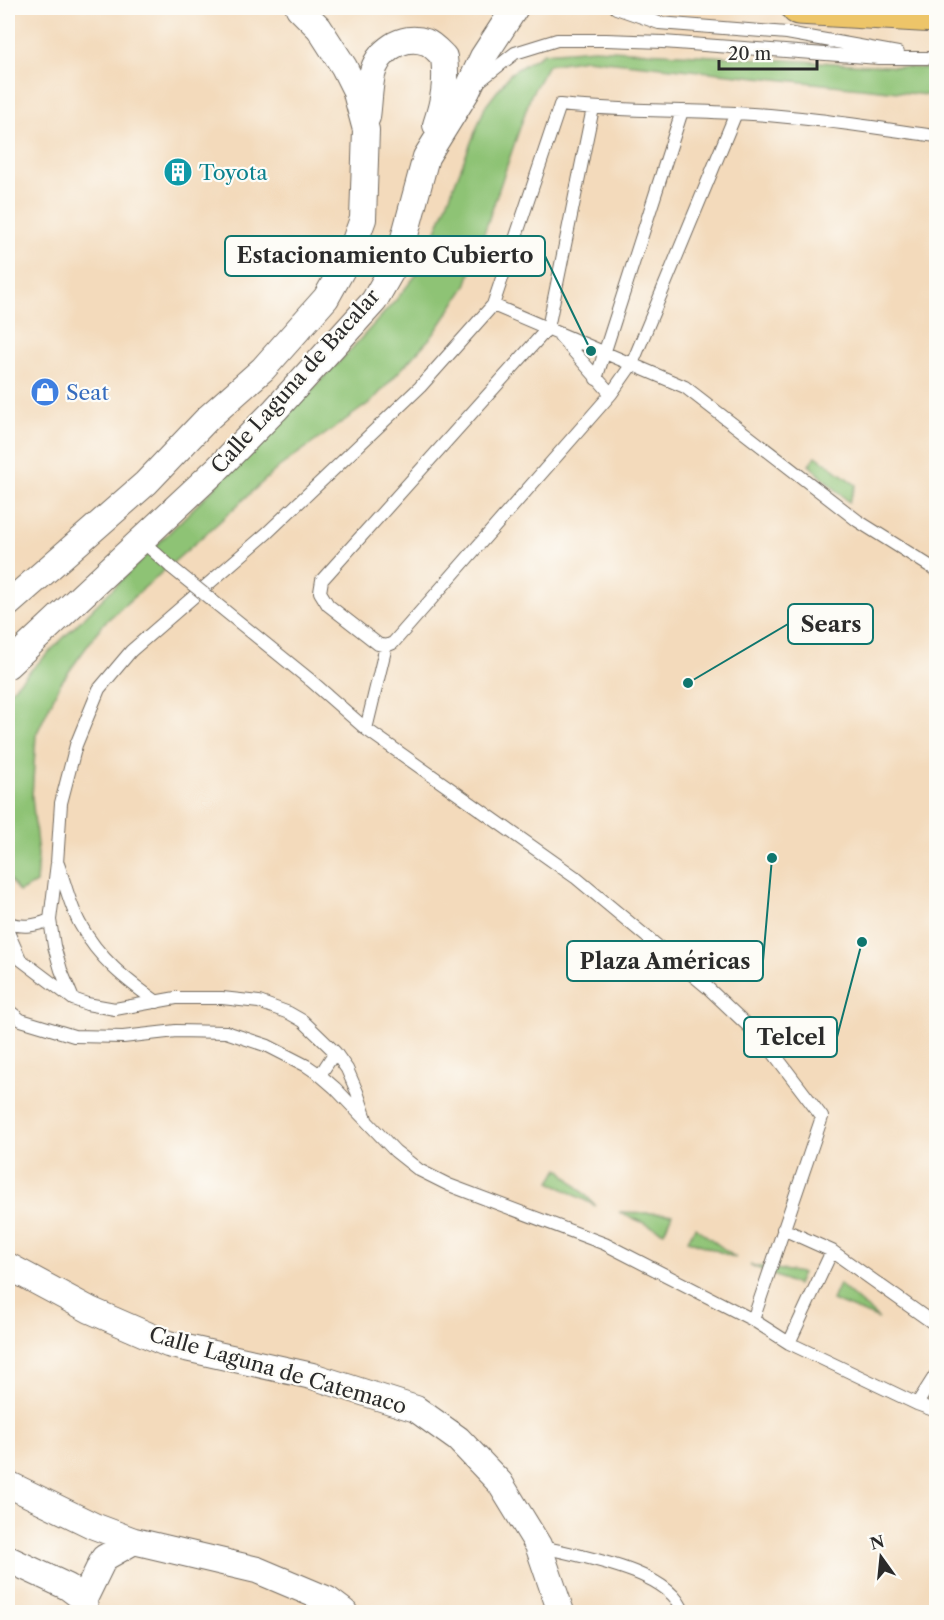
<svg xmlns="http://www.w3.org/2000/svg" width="944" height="1620" viewBox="0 0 944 1620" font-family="'Libre Caslon Text',serif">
  <rect width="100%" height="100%" fill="#fdfcf7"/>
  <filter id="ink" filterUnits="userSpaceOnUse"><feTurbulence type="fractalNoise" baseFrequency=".0167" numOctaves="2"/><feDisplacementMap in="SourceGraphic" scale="12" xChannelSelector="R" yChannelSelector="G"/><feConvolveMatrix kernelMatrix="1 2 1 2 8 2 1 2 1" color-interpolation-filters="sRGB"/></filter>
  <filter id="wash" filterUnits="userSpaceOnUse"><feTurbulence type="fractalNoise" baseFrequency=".008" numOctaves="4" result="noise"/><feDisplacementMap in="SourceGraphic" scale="24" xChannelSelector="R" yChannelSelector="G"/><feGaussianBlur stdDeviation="1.35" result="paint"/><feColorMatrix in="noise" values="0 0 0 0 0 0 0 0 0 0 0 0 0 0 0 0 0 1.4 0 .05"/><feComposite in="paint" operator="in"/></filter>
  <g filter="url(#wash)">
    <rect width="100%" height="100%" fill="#f3dabb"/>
    <path fill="#8ec375" stroke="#5c7750" stroke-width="1.5" d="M 594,49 L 936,69 L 936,96 L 586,59 L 548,65 L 531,95 L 466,286 L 433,335 L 372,401 L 279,467 L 217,524 L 103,624 L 60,684 L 36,735 L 32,796 L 38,855 L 36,883 L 19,892 L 8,877 L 8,693 L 257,445 L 343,358 L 396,300 L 421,269 L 485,107 L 511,73 L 544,53 Z
      M 816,456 L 856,485 L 849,502 L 809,465 Z
      M 559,1168 L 596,1206 L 550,1182 Z
      M 619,1212 L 672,1214 L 664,1232 Z
      M 695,1227 L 736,1258 L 688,1240 Z
      M 750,1265 L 802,1273 L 797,1285 Z
      M 839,1284 L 879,1319 L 832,1300 Z"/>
  </g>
  <g filter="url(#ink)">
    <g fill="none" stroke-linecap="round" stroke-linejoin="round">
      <g stroke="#71685d" stroke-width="14">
        <path id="lane" d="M 616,8 L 659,23 L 787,33 L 898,53
          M 477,83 L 515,53 L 557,40 L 606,40 L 663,42 L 879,58 L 927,58
          M 593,108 L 548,328 L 322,580 L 320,592 L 328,605 L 378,644 L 386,646 L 393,643 L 611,394 L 632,364 L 736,113
          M 493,305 L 685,387 L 858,521 L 936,570
          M 560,336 L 611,394
          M 596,379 L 682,111
          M 141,540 L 171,567
          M 309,679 L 366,729 L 575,877 L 708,988 L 765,1042 L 822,1117 L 753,1320
          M 366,729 L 386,646
          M 58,864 C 65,883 70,906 80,924 C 99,959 126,980 157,1002
          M 8,923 C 23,928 35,926 50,920
          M 8,932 L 20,959 L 73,999 L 87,1004 L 115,1009 L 176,998 L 222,998 L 259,1002 L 289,1013 L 303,1021 L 335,1052 L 347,1069 L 357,1092 L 366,1119
          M 73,999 L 61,970 L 54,946 L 50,920 L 57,863 L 61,803 L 76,745 L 99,689 L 131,651 L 267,533 L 420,387 L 493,305 L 560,105 C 618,111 677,110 735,113 C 803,116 870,127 936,136
          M 8,1010 L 21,1020 L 74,1036 L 123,1037 L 176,1031 L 226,1032 L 268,1046 L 307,1066 L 320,1075 L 335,1088 L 395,1151 L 419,1170 L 449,1185 L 605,1244 L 753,1320 L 789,1343 L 917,1404 L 936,1411
          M 320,1075 L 335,1052
          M 783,1229 L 832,1251 L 936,1325
          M 789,1343 L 832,1251
          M 917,1404 L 936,1374
          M 539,1546 C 577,1556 671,1570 683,1612"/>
      </g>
      <g stroke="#71685d" stroke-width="28">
        <path id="street" d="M 367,117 C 369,103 369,88 372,75 C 377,52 402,33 426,42 C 432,44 439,52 444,57 C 447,82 444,101 436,125
          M 8,604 L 146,483 L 209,417 L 263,369 L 326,298 L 350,255 L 363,219 L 366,130 L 355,89 L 344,67 L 319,28 L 299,8
          M 8,665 L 216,470 L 275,410 L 374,301 L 399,257 L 426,157 L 467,91 L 483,57 L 515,8
          M 8,1266 L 90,1310 L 168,1344 L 312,1376 L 416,1409 L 458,1439 L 500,1483 L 538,1545 L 561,1612
          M 8,1484 L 94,1526 L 134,1541 L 257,1570 L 328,1600 L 344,1612
          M 8,1559 L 68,1587 L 84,1599 L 85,1612
          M 84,1599 L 104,1558 L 134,1541"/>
      </g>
      <g stroke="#71685d" stroke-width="35">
        <path id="highway" d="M 798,8 L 936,16"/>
      </g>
      <use href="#lane" stroke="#fff" stroke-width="12"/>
      <use href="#street" stroke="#fff" stroke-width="26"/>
      <use href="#highway" stroke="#edc569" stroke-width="33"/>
      <g stroke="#71685d" stroke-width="14" stroke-linecap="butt">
        <path id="lane-bridge" d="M 171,567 L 309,679"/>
      </g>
      <use href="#lane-bridge" stroke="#fff" stroke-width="12"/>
    </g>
  </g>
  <defs>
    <g id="building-disc" transform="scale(1.5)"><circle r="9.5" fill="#0f9aa8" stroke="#fdfcf7"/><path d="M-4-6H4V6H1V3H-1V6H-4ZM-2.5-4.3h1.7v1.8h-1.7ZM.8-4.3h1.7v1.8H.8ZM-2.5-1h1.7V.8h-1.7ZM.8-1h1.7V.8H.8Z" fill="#fff"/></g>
    <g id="shop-disc" transform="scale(1.5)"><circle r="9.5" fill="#3f7fe0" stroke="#fdfcf7"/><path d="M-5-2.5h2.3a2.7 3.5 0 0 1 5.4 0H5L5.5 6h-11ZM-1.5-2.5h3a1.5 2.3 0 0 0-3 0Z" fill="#fff"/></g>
  </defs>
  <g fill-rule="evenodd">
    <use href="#building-disc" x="178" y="172"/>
    <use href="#shop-disc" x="45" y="392"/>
  </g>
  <g text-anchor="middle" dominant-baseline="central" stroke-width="4.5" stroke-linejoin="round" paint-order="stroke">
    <g font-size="21" fill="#0d838f" stroke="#fdfcf7" text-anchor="start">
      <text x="199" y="172">Toyota</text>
    </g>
    <g font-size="21" fill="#2b2b2b" stroke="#fdfcf7">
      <text transform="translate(295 381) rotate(-48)">Calle Laguna de Bacalar</text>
      <text transform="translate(278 1370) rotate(16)">Calle Laguna de Catemaco</text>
    </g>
    <g font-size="21" fill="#366cbe" stroke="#fdfcf7" text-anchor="start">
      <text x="66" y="392">Seat</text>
    </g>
  </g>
  <path fill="none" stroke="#0f766e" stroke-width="2" d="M591 351L545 256M688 683L788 624M772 858L763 961M862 942L837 1037"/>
  <g fill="#0f766e" stroke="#fdfcf7" stroke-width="2">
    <circle cx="591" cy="351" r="6"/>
    <circle cx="688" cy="683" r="6"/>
    <circle cx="772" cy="858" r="6"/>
    <circle cx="862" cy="942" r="6"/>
  </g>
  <g fill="#fdfcf7" stroke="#0f766e" stroke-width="2">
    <rect x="225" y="236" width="320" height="40" rx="6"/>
    <rect x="788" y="604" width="85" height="40" rx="6"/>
    <rect x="567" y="941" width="196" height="40" rx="6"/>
    <rect x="744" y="1017" width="93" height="40" rx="6"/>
  </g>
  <g font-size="22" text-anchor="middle" font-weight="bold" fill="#2b2b2b">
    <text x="385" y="263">Estacionamiento Cubierto</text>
    <text x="831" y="632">Sears</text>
    <text x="665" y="969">Plaza Américas</text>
    <text x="791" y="1045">Telcel</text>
  </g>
  <rect width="944" height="1620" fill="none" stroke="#fdfcf7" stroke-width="30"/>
  <g transform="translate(881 1557) rotate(345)" stroke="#fdfcf7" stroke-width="4.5" paint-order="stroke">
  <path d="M0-4.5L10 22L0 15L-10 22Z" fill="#2b2b2b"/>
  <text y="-9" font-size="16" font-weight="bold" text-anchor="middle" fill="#2b2b2b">N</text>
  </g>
  <path d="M719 60v9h98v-9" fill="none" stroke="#2b2b2b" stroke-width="3"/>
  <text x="728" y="60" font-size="18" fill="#2b2b2b" stroke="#fdfcf7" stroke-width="4.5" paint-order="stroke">20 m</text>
</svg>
